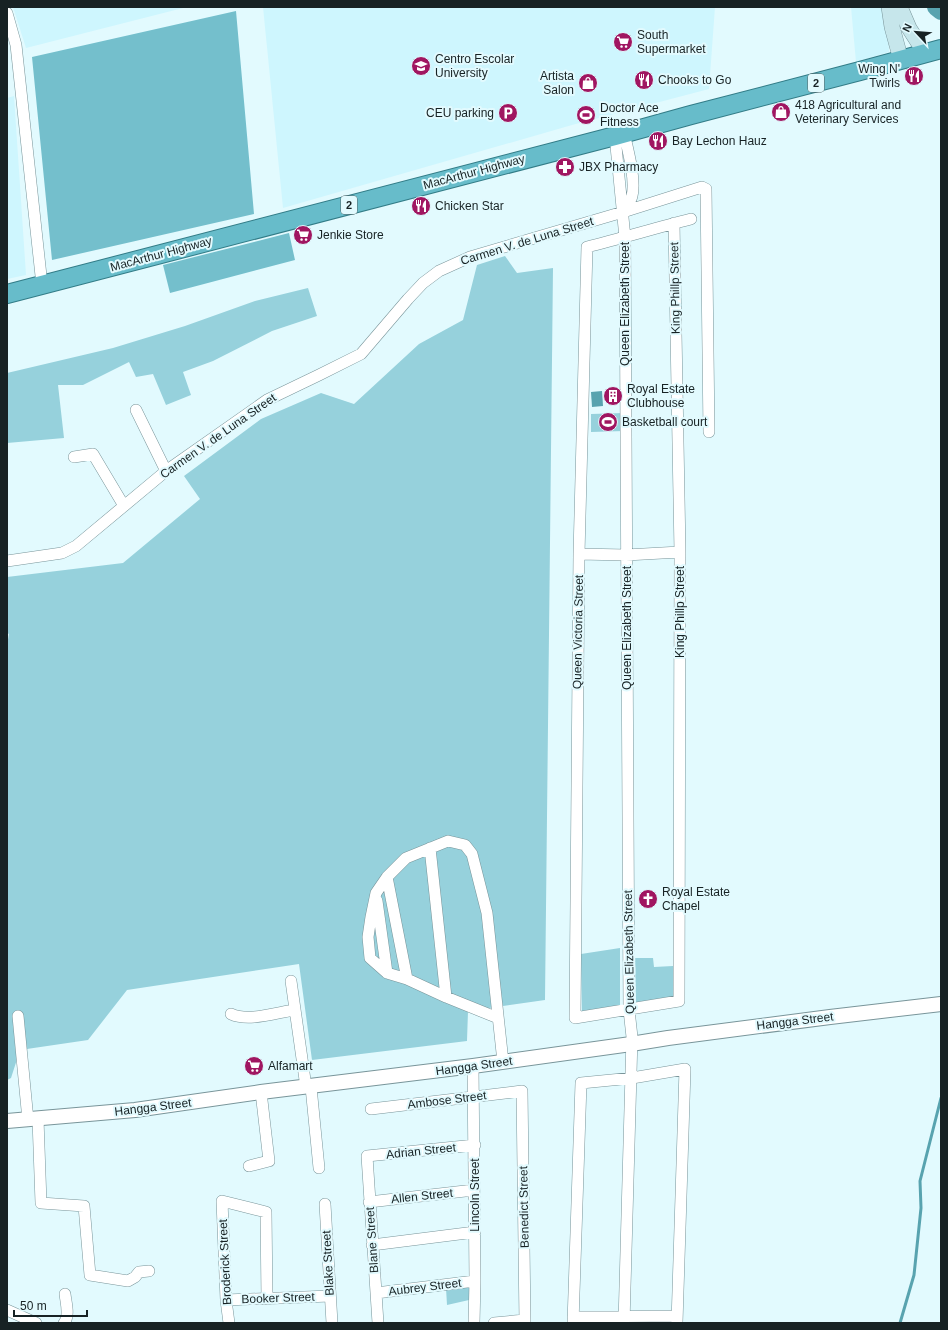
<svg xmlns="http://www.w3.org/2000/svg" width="948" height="1330" viewBox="0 0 948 1330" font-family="Arial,sans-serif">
  <rect width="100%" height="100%" fill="#e2fafe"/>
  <path fill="#cef6fe" d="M 13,7 L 187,7 L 26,48 Z
    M 263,7 L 715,7 L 709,89 L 572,125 L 283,208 Z
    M 851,7 L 887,7 L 889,52 L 856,62 Z
    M 14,96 L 26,275 L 7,279 L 7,98 Z"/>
  <path fill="#96d1dc" d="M 505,256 L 517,273 L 553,268 L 545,1000 L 468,1011 L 467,1041 L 312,1060 L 299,964 L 127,990 L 88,1040 L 20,1050 L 11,1078 L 7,1080 L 7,645 L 9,634 L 7,633 L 7,577 L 123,563 L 200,499 L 184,476 L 261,419 L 321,393 L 354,404 L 419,344 L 463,320 L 477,265 Z
    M 308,288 L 317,316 L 272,331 L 213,361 L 183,372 L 191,395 L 166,405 L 153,374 L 136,377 L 129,362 L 83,385 L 58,385 L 64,438 L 7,443 L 7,373 L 113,348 L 185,326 L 255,301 Z
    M 624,413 L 624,431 L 591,432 L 591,414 Z
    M 620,948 L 620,1008 L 582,1011 L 581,954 Z
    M 635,958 L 653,958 L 654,967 L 673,966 L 673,999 L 636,1004 Z
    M 469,1284 L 469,1300 L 447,1305 L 446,1288 Z"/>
  <path fill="#74bfcc" d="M 236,11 L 254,214 L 52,260 L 32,57 Z
    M 289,233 L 295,260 L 170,293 L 163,265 Z"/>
  <path fill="#58a3af" d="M 602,391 L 603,406 L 592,407 L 591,392 Z"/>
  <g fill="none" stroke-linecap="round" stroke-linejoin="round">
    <path stroke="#58a3af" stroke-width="3" d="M 900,1323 L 914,1275 L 921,1208 L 920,1181 L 941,1098"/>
    <path stroke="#58a3af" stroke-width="18" d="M 936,7 L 941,11"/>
    <g stroke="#79959a" stroke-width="12">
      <path id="minor" d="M 7,13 L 16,45 L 42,285
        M 615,136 L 625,238 L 629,1010 L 632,1037 L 624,1323
        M 623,212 C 626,207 631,201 632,196 C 636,180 628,150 624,133
        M 674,223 L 680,552 L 679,1001 L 575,1018 L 579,554 L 587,247 C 622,238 656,228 691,219
        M 136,410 L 166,471
        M 74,457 L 93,454 L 124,506
        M 579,554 L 626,555 L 680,552
        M 7,561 L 62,553 L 76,546 L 166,471 L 267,400 L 319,375 L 361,354 L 408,299 L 423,283 L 439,271 L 470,257 L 623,212 L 702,187 L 706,189 L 709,432
        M 430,848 L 446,997
        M 387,877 L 407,979
        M 377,901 L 387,973
        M 291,981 L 306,1087
        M 231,1014 C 248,1022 275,1013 294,1010
        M 18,1016 L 28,1120
        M 498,1018 L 446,997 L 407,979 L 387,973 L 370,958 L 368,937 L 371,917 L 376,893 L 387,877 L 406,858 L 448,841 L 465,845 L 472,854 L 487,913 L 503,1062
        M 473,1066 L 475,1281 L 474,1323
        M 311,1087 L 319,1168
        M 371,1109 L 522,1091 L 525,1323
        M 38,1119 L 41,1203 L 84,1206 L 90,1275 L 128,1281 L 135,1277 L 139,1272 L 149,1271
        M 249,1166 L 269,1161 L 261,1092
        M 369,1202 L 474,1190
        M 325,1204 L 332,1323
        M 372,1245 L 475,1232
        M 376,1293 L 475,1281
        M 226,1300 L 330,1296
        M 7,1310 L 36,1323
        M 573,1317 L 677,1316
        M 64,1323 C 70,1316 66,1303 65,1294
        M 229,1323 L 226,1300 L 222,1201 L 266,1212 L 267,1299
        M 378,1323 L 367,1156 L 475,1145
        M 494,1323 L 525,1320
        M 573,1323 L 581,1083 L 632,1078 L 685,1069 L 677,1323"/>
    </g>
    <g stroke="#79959a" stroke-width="16">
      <path id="tertiary" d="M 7,1121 L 135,1110 L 261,1092 L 473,1066 L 631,1044 L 668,1038 L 830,1017 L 941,1004"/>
    </g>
    <g stroke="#79959a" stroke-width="16">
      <path id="secondary" d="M 889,7 L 892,27 L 901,60
        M 900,7 L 909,28 L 925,53"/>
    </g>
    <g stroke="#327c87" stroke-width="20">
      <path id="trunk" d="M 7,294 L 615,136 L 691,115 L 860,71 L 941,49"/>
    </g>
    <use href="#minor" stroke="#fff" stroke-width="11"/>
    <use href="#tertiary" stroke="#fff" stroke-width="14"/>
    <use href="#secondary" stroke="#c6e6eb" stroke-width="15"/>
    <use href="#trunk" stroke="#67bcca" stroke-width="18"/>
  </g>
  <defs>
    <g id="supermarket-disc" transform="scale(1)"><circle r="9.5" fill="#a01661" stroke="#e2fafe"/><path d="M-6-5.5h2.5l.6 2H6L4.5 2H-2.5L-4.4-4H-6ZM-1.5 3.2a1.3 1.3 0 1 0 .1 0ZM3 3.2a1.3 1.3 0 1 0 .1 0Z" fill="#fff"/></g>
    <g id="university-disc" transform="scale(1)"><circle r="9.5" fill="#a01661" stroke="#e2fafe"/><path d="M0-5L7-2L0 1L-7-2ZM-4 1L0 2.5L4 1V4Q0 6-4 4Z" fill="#fff"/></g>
    <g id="restaurant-disc" transform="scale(1)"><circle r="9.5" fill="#a01661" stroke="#e2fafe"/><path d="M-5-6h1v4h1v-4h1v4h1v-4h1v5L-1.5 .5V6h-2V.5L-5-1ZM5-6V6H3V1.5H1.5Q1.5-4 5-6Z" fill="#fff"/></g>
    <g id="shop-disc" transform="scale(1)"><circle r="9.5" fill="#a01661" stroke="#e2fafe"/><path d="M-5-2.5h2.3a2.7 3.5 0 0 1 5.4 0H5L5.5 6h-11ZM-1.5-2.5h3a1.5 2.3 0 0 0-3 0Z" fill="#fff"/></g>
    <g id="parking-disc" transform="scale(1)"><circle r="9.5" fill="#a01661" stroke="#e2fafe"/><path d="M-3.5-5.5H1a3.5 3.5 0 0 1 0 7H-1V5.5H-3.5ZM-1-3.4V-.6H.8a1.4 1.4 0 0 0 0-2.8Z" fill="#fff"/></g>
    <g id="stadium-disc" transform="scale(1)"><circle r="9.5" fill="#a01661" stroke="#e2fafe"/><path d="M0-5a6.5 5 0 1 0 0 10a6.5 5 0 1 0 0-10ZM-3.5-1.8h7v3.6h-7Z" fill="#fff"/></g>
    <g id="pharmacy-disc" transform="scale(1)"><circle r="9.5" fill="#a01661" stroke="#e2fafe"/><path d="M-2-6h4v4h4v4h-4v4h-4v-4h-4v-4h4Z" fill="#fff"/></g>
    <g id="building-disc" transform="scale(1)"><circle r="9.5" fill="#a01661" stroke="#e2fafe"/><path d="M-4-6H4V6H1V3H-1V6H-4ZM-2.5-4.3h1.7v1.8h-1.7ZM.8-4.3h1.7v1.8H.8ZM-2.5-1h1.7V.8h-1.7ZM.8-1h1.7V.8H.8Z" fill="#fff"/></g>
    <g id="church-disc" transform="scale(1)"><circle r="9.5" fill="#a01661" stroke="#e2fafe"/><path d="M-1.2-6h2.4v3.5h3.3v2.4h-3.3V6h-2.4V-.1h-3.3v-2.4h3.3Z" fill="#fff"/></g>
  </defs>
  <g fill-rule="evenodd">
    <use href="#supermarket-disc" x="623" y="42"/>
    <use href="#university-disc" x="421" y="66"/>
    <use href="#restaurant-disc" x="914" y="76"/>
    <use href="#restaurant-disc" x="644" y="80"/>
    <use href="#shop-disc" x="588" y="83"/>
    <use href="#shop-disc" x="781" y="112"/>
    <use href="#parking-disc" x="508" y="113"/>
    <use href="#stadium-disc" x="586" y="115"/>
    <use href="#restaurant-disc" x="658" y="141"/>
    <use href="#pharmacy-disc" x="565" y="167"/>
    <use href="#restaurant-disc" x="421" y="206"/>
    <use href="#supermarket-disc" x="303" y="235"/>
    <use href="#building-disc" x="613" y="396"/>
    <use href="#stadium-disc" x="608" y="422"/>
    <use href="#church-disc" x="648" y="899"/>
    <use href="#supermarket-disc" x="254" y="1066"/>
  </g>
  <g text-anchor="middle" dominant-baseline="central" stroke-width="4" stroke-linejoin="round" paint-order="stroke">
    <g fill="#e2fafe" stroke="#546365" stroke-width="1">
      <rect x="808" y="74" width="16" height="18" rx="3"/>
      <rect x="341" y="196" width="16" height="18" rx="3"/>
    </g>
    <g font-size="11" font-weight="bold" fill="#172224">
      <text x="816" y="83">2</text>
      <text x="349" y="205">2</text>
    </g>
    <g font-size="12" fill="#172224" stroke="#e2fafe" text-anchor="start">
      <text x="637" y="35">South<tspan x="637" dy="14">Supermarket</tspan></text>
      <text x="435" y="59">Centro Escolar<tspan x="435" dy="14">University</tspan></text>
      <text x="900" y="69" text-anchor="end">Wing N'<tspan x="900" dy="14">Twirls</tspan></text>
      <text x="574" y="76" text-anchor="end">Artista<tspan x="574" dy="14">Salon</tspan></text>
      <text x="658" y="80">Chooks to Go</text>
      <text x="795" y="105">418 Agricultural and<tspan x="795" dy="14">Veterinary Services</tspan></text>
      <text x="600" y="108">Doctor Ace<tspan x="600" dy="14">Fitness</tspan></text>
      <text x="494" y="113" text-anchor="end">CEU parking</text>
      <text x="672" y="141">Bay Lechon Hauz</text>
      <text x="579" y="167">JBX Pharmacy</text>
      <text x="435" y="206">Chicken Star</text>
      <text x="317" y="235">Jenkie Store</text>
      <text x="627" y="389">Royal Estate<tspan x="627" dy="14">Clubhouse</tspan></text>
      <text x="622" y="422">Basketball court</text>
      <text x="662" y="892">Royal Estate<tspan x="662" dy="14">Chapel</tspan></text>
      <text x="268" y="1066">Alfamart</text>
    </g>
    <g font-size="12" fill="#172224" stroke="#e2fafe">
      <text transform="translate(474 172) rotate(-15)">MacArthur Highway</text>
      <text transform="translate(527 241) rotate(-17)">Carmen V. de Luna Street</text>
      <text transform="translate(161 254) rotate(-15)">MacArthur Highway</text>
      <text transform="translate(675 288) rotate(-91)">King Phillp Street</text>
      <text transform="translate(625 304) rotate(-90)">Queen Elizabeth Street</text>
      <text transform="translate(218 436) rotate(-35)">Carmen V. de Luna Street</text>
      <text transform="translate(680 612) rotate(-90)">King Phillp Street</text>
      <text transform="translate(627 628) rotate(-90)">Queen Elizabeth Street</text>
      <text transform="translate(578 632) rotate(-89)">Queen Victoria Street</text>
      <text transform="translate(629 952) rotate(-91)">Queen Elizabeth Street</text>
      <text transform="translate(795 1021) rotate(-7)">Hangga Street</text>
      <text transform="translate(474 1066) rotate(-8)">Hangga Street</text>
      <text transform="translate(447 1100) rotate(-7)">Ambose Street</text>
      <text transform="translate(153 1107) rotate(-7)">Hangga Street</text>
      <text transform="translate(421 1151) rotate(-6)">Adrian Street</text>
      <text transform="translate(475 1195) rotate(-90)">Lincoln Street</text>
      <text transform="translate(422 1196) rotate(-6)">Allen Street</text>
      <text transform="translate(524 1207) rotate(-91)">Benedict Street</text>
      <text transform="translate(372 1240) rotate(-94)">Blane Street</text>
      <text transform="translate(225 1262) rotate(-93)">Broderick Street</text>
      <text transform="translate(328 1263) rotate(-93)">Blake Street</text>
      <text transform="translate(425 1287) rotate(-7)">Aubrey Street</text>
      <text transform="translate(278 1298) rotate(-2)">Booker Street</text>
    </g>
  </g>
  <rect width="948" height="1330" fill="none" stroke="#172224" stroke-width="16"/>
  <g transform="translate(916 32) rotate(296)" stroke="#e2fafe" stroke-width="3" paint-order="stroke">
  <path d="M0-3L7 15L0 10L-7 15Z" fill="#172224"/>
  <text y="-6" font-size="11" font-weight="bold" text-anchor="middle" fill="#172224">N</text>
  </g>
  <path d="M14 1310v6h73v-6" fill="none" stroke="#172224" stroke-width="2"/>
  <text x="20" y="1310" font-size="12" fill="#172224" stroke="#e2fafe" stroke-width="3" paint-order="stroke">50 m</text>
</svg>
